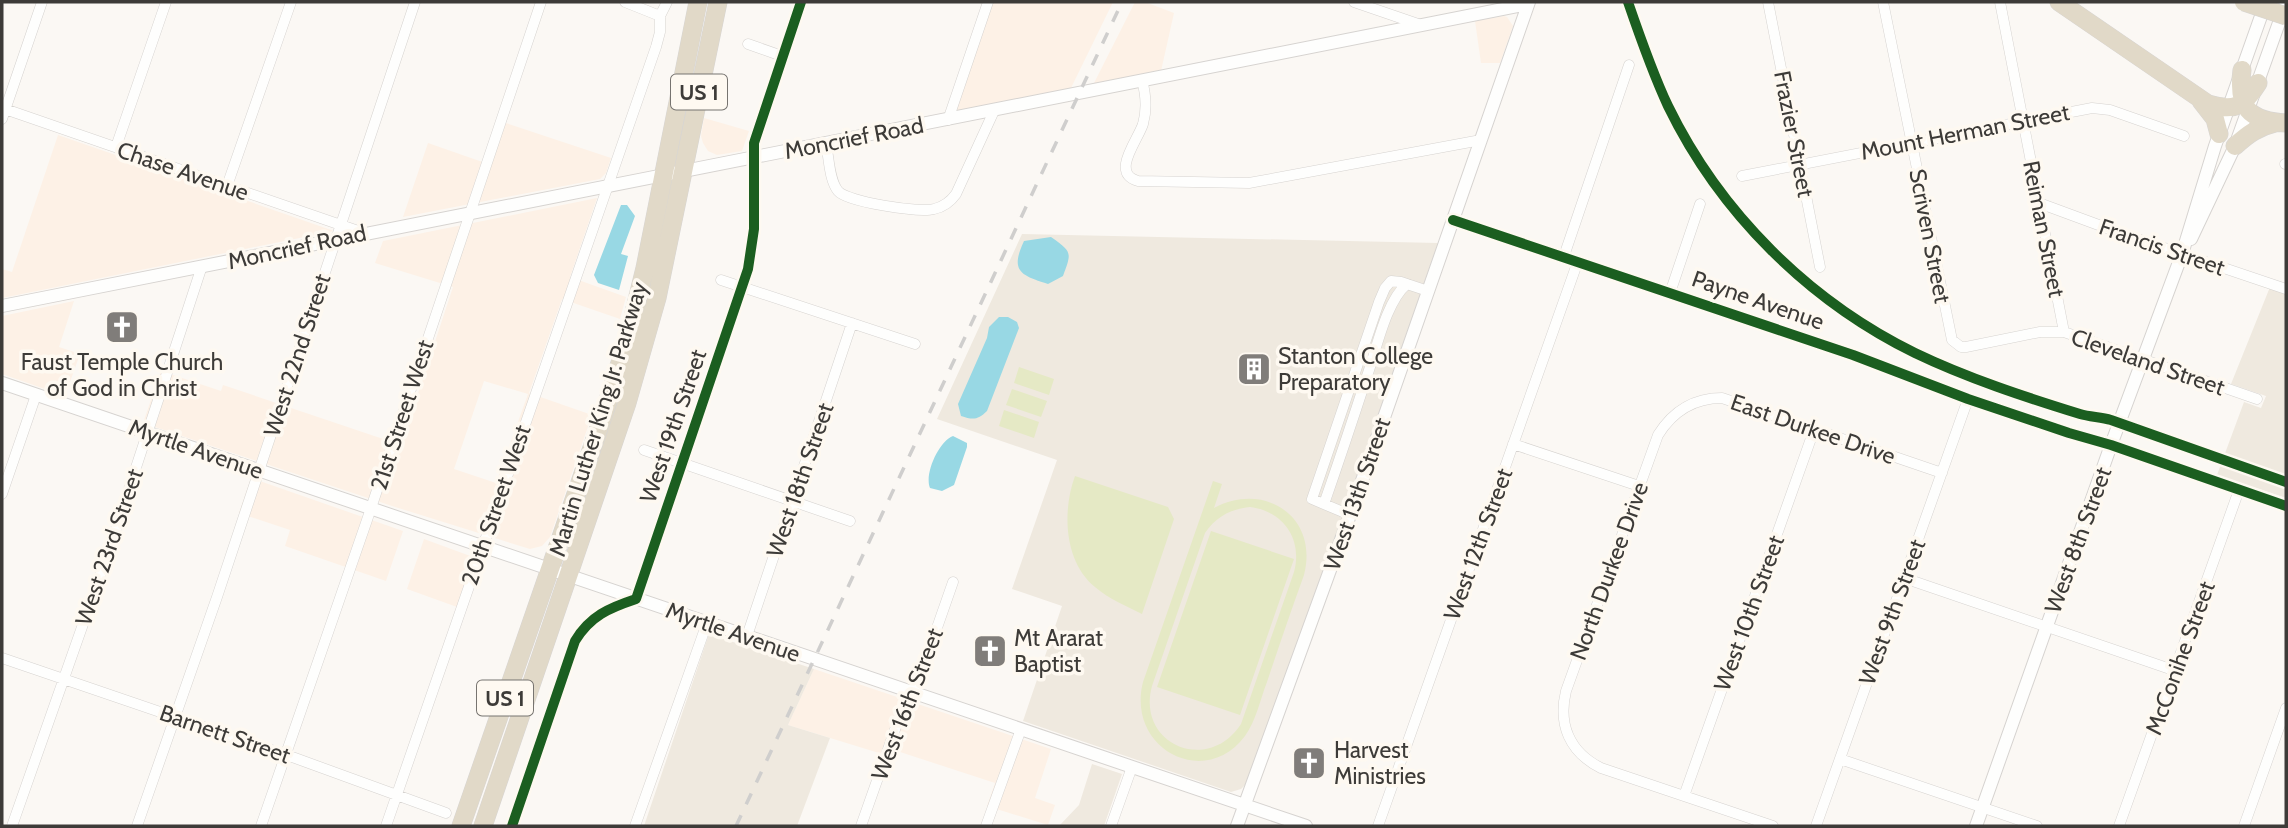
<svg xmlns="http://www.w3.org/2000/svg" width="2288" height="828" viewBox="0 0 2288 828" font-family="Cabin,sans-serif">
  <rect width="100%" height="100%" fill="#fbf8f4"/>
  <path fill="#fdf1e6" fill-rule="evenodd" d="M 992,2 L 1113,2 L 1071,88 L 952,115 Z
    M 1135,2 L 1145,2 L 1174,13 L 1161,71 L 1093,85 Z
    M 1504,16 L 1507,17 L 1513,26 L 1500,63 L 1481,63 L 1475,21 Z
    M 704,118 L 749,131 L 742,151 L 717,155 L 708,151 L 703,143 L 701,136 Z
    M 506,123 L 611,158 L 606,173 L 600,179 L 403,217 L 428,143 L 491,165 Z
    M 58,135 L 334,231 L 2,298 L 2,269 L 12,272 Z
    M 597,198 L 570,277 L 626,297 L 620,319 L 562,299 L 529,393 L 592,415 L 550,537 L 542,546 L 530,549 L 392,506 L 143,423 L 161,371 L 221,391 L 223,385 L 401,445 L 453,287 L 375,263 L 383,241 ZM 484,381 L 528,394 L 496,483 L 454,469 Z
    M 74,301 L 59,347 L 80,354 L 65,396 L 2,374 L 2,316 Z
    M 251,478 L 403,531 L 386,581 L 285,546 L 290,530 L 239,513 Z
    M 424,539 L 473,557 L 457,607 L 407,589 Z
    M 814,669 L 1051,749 L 1035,798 L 1055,805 L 1048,825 L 987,806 L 995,783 L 894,750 L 892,757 L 788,725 Z"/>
  <path fill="#efe9df" d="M 1022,234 L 1438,243 L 1275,711 L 1246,784 L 1241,789 L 1231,792 L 1023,721 L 1062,606 L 1012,589 L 1057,460 L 937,419 Z
    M 2270,287 L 2286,293 L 2286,498 L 2217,475 L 2244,402 L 2261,408 L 2266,396 L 2231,384 Z
    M 709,634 L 814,669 L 788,725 L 830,738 L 797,826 L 644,826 Z
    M 1092,764 L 1122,774 L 1104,826 L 1059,826 L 1079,805 Z"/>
  <path fill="#e5e9c5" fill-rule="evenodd" d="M 1019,367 L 1054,379 L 1049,395 L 1014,383 Z
    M 1012,389 L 1047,401 L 1041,417 L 1006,405 Z
    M 1004,410 L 1039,422 L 1034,438 L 999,426 Z
    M 1075,476 L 1168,507 L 1174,519 L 1142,614 C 1126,606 1109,599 1095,587 C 1064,562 1062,511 1075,476 Z
    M 1213,481 L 1222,484 L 1214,508 C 1265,481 1319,517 1304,575 C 1291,611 1279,646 1267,682 C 1260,700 1256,721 1245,736 C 1205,790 1126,749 1143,682 ZM 1250,507 C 1283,511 1303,539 1294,572 L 1241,724 C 1208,775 1136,744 1152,686 L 1205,533 C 1216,517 1230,509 1250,507 Z
    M 1211,531 L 1294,559 L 1240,715 L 1157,687 Z"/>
  <path fill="#98d8e4" d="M 621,205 L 627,205 L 635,216 L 621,254 L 628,256 L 619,290 L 598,283 L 594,275 Z
    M 1051,237 C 1072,252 1072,252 1063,276 L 1048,284 C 1020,275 1010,271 1024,241 Z
    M 999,317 L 1008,317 L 1017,322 L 1019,328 L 987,411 C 978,420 973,420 961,416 L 958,404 L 987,338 L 989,327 Z
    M 953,436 L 967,443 L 967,447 L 954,485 L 942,491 L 930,488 C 924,474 939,441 953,436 Z"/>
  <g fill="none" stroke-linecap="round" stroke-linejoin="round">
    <g stroke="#d6d3d0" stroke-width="11">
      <path id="street" d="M 625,2 L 660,16
        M 1354,2 L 1421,25
        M 1768,2 L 1820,267
        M 1883,2 L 1952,340 L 1961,347 L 1966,347 L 2040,332 L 2064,332 L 2257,399
        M 2000,2 L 2064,332
        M 748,44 L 782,56
        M 1142,80 C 1146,95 1147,110 1143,124 C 1138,140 1110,173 1138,181 L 1249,183 L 1481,140
        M 2,108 L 364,233
        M 2,119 L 42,2
        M 948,120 L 988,2
        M 826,144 C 829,157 829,180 838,191 C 847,202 920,213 934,209 C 943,207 951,201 956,194 L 994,111
        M 116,147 L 166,2
        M 2285,164 L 2286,164
        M 1742,176 L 2092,108 L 2110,110 L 2184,136
        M 227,186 L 291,2
        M 2039,203 L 2123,234 L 2286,289
        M 1453,220 L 1853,355 L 1968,399 L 2069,433 L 2111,445 L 2286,506
        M 1564,256 L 1629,65
        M 721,280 L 915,344
        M 1670,293 L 1700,204
        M 1513,444 L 1639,486
        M 644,450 L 850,521
        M 2,494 L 36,395
        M 1324,504 C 1339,461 1353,419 1367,376 C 1376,351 1386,301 1407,284
        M 1350,515 L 1312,499 L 1379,302 L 1385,288 L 1391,281 L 1401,282 L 1428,291
        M 1904,578 L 2176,671
        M 747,636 L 852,323
        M 2,658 L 295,758 L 446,813
        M 1840,759 L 2037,826
        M 1684,796 L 1814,430
        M 12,826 L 107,556 L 202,266
        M 137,826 L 217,597 L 415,2
        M 261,826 L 367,520 L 541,2
        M 386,826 L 656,47 L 660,32 L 660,16 L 667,2
        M 512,826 L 575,641 C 590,616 609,608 636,599 L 748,269 L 754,229 L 754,143 L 801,2
        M 635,826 L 707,623
        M 861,826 L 904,704 L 918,682 L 953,582
        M 986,826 L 1021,729
        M 1111,826 L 1132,767
        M 1378,826 L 1578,261
        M 1773,826 L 1601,768 C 1569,752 1558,724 1566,691 L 1658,435 C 1673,411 1693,398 1722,398 L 1942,473
        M 1816,826 L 1968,399
        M 2119,826 L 2239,490
        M 2244,826 L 2286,708"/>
    </g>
    <g stroke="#d6d3d0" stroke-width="14">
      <path id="secondary" d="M 2191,239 L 2235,146 L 2286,3
        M 2,306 C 511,205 1019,105 1528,4
        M 2,383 L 1306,826
        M 1237,826 L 1350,515 L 1529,2
        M 1976,826 L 2111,445 L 2182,254 L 2215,146 L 2266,2"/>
    </g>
    <g stroke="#d7d5d3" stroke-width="19">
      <path id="highway" d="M 2059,2 L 2208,104 C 2236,112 2243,106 2258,83
        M 2242,70 C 2237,107 2248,121 2286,123
        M 2201,101 L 2215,119 L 2219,134
        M 2235,146 C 2248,134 2258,127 2275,123
        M 461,826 L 604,413 L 627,341 L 645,268 L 698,2
        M 483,826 L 627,403 L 657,298 L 718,2"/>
    </g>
    <use href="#street" stroke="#fefefd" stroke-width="10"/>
    <use href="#secondary" stroke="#fefefd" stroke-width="12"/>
    <use href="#highway" stroke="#e1d9c8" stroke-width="18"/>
    <path stroke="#cfcecd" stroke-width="3.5" stroke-dasharray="12 12" stroke-linecap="butt" d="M 736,826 L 1122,2"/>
    <g stroke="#d7d5d3" stroke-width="19" stroke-linecap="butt">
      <path id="highway-bridge" d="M 2244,2 L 2286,16"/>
    </g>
    <use href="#highway-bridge" stroke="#e1d9c8" stroke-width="18"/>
    <g stroke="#fef9f1" stroke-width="15">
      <path id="cycleway" d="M 1628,2 C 1640,37 1652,72 1668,106 C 1720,213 1809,301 1915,353 C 1967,378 2025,397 2080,414 C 2090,417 2101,417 2111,420 L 2286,482
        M 1453,220 L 1853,355 L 1968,399 L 2069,433 L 2111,445 L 2286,506
        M 512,826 L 575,641 C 590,616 609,608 636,599 L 748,269 L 754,229 L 754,143 L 801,2"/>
    </g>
    <use href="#cycleway" stroke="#1b5e20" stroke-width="10"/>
  </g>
  <defs>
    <g id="church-square" transform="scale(1.75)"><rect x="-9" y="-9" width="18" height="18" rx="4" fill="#807d7a" stroke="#fef9f1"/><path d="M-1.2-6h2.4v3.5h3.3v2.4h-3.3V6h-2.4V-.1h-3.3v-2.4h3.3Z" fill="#fff"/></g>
    <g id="building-square" transform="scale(1.75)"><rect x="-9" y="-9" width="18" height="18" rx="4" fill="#807d7a" stroke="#fef9f1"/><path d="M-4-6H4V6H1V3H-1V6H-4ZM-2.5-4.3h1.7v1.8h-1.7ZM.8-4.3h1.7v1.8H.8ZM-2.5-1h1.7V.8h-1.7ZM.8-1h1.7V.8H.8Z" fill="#fff"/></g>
  </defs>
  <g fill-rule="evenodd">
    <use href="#church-square" x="122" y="327"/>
    <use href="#building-square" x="1254" y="369"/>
    <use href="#church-square" x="990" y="651"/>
    <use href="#church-square" x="1309" y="763"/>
  </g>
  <g text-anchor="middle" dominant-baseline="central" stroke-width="7" stroke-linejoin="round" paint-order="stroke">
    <g fill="#fef9f1" stroke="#777470" stroke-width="2">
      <rect x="671" y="74.5" width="56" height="35" rx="5"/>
      <rect x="477" y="680.5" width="56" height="35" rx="5"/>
    </g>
    <g font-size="21" font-weight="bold" fill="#3d3b38">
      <text x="699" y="92">US 1</text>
      <text x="505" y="698">US 1</text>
    </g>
    <g font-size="23" fill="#3d3b38" stroke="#fef9f1">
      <text transform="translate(1965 132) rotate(-11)">Mount Herman Street</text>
      <text transform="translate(1794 134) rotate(79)">Frazier Street</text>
      <text transform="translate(854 138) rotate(-11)">Moncrief Road</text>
      <text transform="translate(183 171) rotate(19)">Chase Avenue</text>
      <text transform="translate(2044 229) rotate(79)">Reiman Street</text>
      <text transform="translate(1930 236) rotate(79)">Scriven Street</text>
      <text transform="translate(297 247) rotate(-12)">Moncrief Road</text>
      <text transform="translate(2162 247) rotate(19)">Francis Street</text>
      <text transform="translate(1758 300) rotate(19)">Payne Avenue</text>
      <text transform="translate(297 355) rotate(-72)">West 22nd Street</text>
      <text transform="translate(2148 362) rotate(19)">Cleveland Street</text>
      <text transform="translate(402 415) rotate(-72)">21st Street West</text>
      <text transform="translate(598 419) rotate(-73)">Martin Luther King Jr. Parkway</text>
      <text transform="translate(673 426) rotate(-71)">West 19th Street</text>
      <text transform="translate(1813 429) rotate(19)">East Durkee Drive</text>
      <text transform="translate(196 449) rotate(19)">Myrtle Avenue</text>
      <text transform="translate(800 480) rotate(-71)">West 18th Street</text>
      <text transform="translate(1357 494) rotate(-71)">West 13th Street</text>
      <text transform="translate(496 505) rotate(-71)">20th Street West</text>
      <text transform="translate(2078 540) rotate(-70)">West 8th Street</text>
      <text transform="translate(1478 544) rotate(-70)">West 12th Street</text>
      <text transform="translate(109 547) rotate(-71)">West 23rd Street</text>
      <text transform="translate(1609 571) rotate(-70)">North Durkee Drive</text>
      <text transform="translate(1892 612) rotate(-70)">West 9th Street</text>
      <text transform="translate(1749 613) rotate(-70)">West 10th Street</text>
      <text transform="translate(733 632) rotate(19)">Myrtle Avenue</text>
      <text transform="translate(2180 658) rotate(-70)">McConihe Street</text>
      <text transform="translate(907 704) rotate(-69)">West 16th Street</text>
      <text transform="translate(225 734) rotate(19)">Barnett Street</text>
    </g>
    <g font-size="23" fill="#3d3b38" stroke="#fef9f1" text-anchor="start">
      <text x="1278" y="356">Stanton College<tspan x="1278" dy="26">Preparatory</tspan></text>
      <text x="122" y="362" text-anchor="middle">Faust Temple Church<tspan x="122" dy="26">of God in Christ</tspan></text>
      <text x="1014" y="638">Mt Ararat<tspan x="1014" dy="26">Baptist</tspan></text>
      <text x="1334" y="750">Harvest<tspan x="1334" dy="26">Ministries</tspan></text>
    </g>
  </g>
  <rect width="2288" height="828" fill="none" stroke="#3d3b38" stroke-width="7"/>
</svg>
